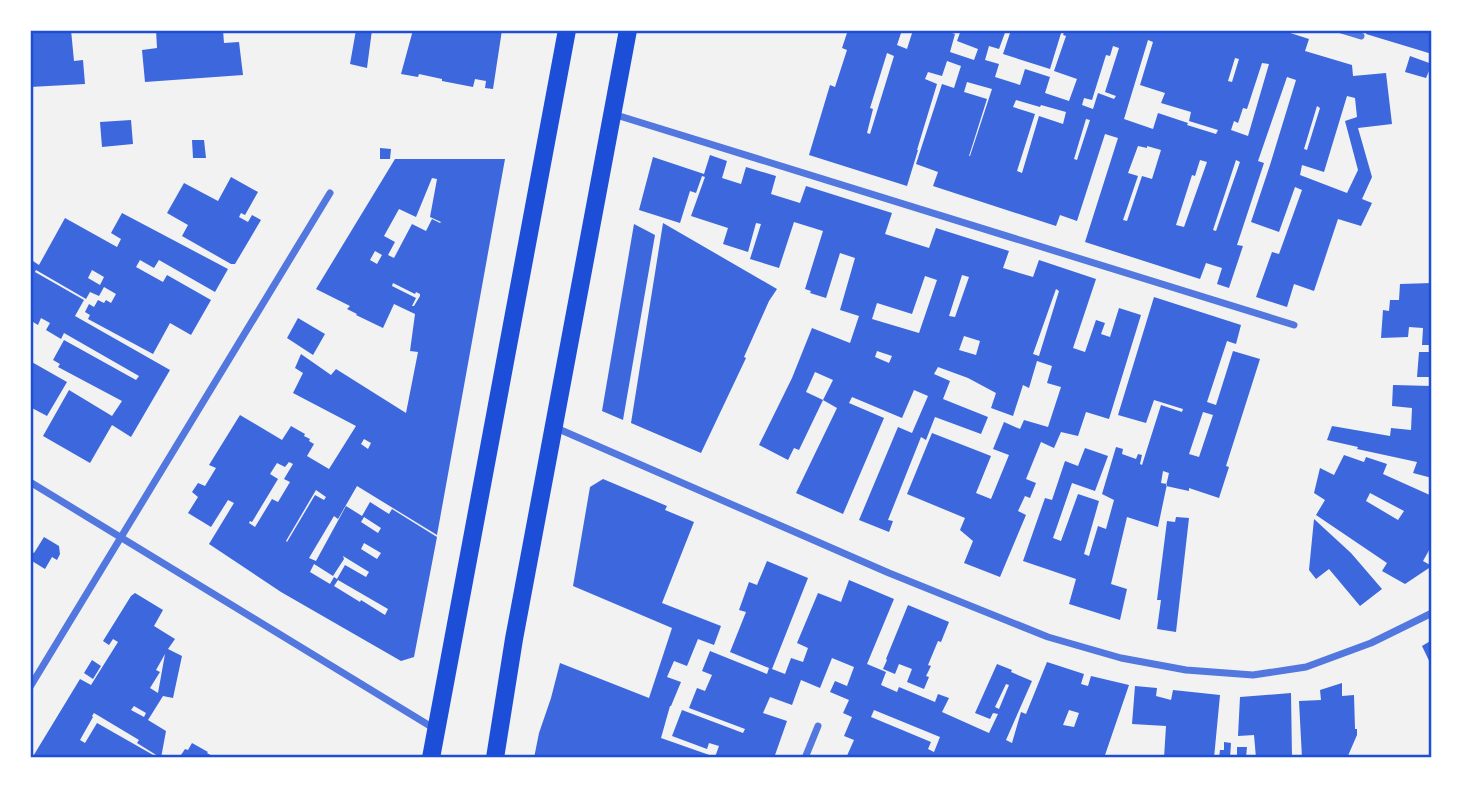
<svg xmlns="http://www.w3.org/2000/svg" width="1462" height="788" viewBox="0 0 1462 788" font-family="Manrope,sans-serif">
  <rect width="100%" height="100%" fill="#f2f2f2"/>
  <path fill="#3d67dc" fill-rule="evenodd" d="M 30,30 L 71,30 L 74,61 L 83,60 L 85,84 L 30,87 Z
    M 156,30 L 223,30 L 224,43 L 239,42 L 243,75 L 145,82 L 142,50 L 157,48 Z
    M 356,30 L 372,30 L 367,68 L 350,64 Z
    M 413,30 L 502,30 L 493,89 L 485,88 L 486,81 L 475,79 L 473,87 L 442,81 L 442,79 L 419,74 L 418,77 L 401,74 Z
    M 848,30 L 902,30 L 897,45 L 907,49 L 913,30 L 950,30 L 949,32 L 955,34 L 950,52 L 974,60 L 978,49 L 957,41 L 961,30 L 1006,30 L 999,49 L 989,46 L 985,60 L 999,64 L 995,77 L 1020,85 L 1025,69 L 1050,77 L 1045,93 L 1069,101 L 1077,79 L 1054,71 L 1066,36 L 1063,35 L 1065,30 L 1281,30 L 1309,39 L 1305,51 L 1352,65 L 1353,76 L 1386,73 L 1392,124 L 1358,128 L 1372,177 L 1362,199 L 1372,203 L 1361,226 L 1338,219 L 1314,291 L 1294,284 L 1287,307 L 1256,297 L 1272,252 L 1279,254 L 1302,190 L 1295,187 L 1279,232 L 1251,222 L 1270,165 L 1296,80 L 1287,77 L 1258,161 L 1264,163 L 1237,245 L 1243,246 L 1229,288 L 1217,284 L 1222,268 L 1206,263 L 1200,279 L 1085,242 L 1118,138 L 1105,134 L 1077,221 L 1060,215 L 1056,226 L 933,186 L 938,172 L 916,164 L 942,84 L 954,88 L 961,66 L 947,61 L 942,76 L 928,72 L 925,79 L 937,84 L 917,150 L 918,150 L 907,186 L 809,155 L 830,85 L 835,87 L 847,50 L 842,48 ZM 1148,40 L 1153,42 L 1140,85 L 1165,93 L 1161,103 L 1191,112 L 1189,121 L 1218,130 L 1216,134 L 1187,125 L 1188,123 L 1158,113 L 1153,129 L 1124,119 ZM 1113,46 L 1119,48 L 1105,92 L 1116,96 L 1114,99 L 1098,93 L 1093,109 L 1082,105 L 1084,98 L 1092,100 L 1106,55 L 1110,56 ZM 887,53 L 894,56 L 870,134 L 867,133 L 873,109 L 870,108 ZM 1235,58 L 1239,59 L 1232,82 L 1228,81 ZM 1262,63 L 1269,64 L 1248,136 L 1231,130 L 1234,121 L 1238,123 L 1243,108 L 1247,109 ZM 967,82 L 992,89 L 970,156 L 969,156 L 987,99 L 964,92 ZM 1347,96 L 1355,98 L 1357,117 L 1345,121 L 1358,170 L 1347,193 L 1300,175 L 1302,165 L 1324,172 ZM 1016,100 L 1040,107 L 1041,105 L 1066,112 L 1063,124 L 1039,116 L 1022,173 L 1017,171 L 1035,114 L 1013,107 ZM 1317,106 L 1320,108 L 1307,150 L 1304,149 ZM 1086,119 L 1090,120 L 1077,160 L 1074,159 ZM 1138,146 L 1147,148 L 1147,146 L 1161,150 L 1152,179 L 1142,176 L 1127,221 L 1123,220 L 1138,176 L 1128,173 ZM 1200,160 L 1207,162 L 1184,227 L 1176,225 L 1192,175 L 1195,176 ZM 1236,160 L 1240,162 L 1216,231 L 1213,230 Z
    M 1011,30 L 1062,30 L 1050,69 L 1003,54 Z
    M 1367,30 L 1432,30 L 1432,54 L 1366,34 Z
    M 1410,56 L 1432,64 L 1426,78 L 1405,72 Z
    M 131,120 L 133,144 L 102,147 L 100,122 Z
    M 192,140 L 204,140 L 206,158 L 193,158 Z
    M 380,148 L 391,149 L 390,159 L 380,159 Z
    M 710,155 L 727,161 L 722,178 L 741,184 L 746,167 L 776,176 L 771,194 L 800,203 L 806,186 L 892,213 L 885,234 L 929,248 L 936,228 L 1009,251 L 1003,268 L 1033,277 L 1039,260 L 1096,279 L 1073,348 L 1085,352 L 1096,320 L 1105,323 L 1101,334 L 1110,337 L 1119,308 L 1141,315 L 1109,419 L 1086,412 L 1078,436 L 1061,432 L 1054,448 L 1041,442 L 1026,479 L 1036,483 L 1030,498 L 1025,496 L 1018,511 L 1026,515 L 1000,577 L 964,563 L 973,541 L 960,530 L 965,518 L 907,494 L 932,433 L 991,456 L 976,493 L 991,499 L 1009,455 L 993,449 L 1004,422 L 1020,429 L 1024,420 L 1048,427 L 1061,387 L 1047,383 L 1052,366 L 1037,361 L 1029,388 L 1023,385 L 1013,416 L 991,408 L 996,393 L 968,378 L 938,367 L 934,374 L 950,381 L 943,399 L 988,417 L 981,434 L 935,417 L 926,440 L 921,437 L 888,520 L 893,521 L 889,532 L 859,520 L 898,427 L 912,433 L 928,396 L 914,390 L 902,418 L 852,397 L 849,403 L 884,418 L 843,514 L 796,493 L 837,408 L 823,400 L 799,450 L 794,448 L 788,460 L 759,445 L 792,378 L 812,328 L 850,343 L 859,316 L 840,310 L 855,258 L 840,253 L 826,298 L 810,293 L 811,291 L 805,289 L 823,231 L 794,222 L 779,268 L 750,259 L 761,224 L 756,223 L 748,252 L 723,244 L 728,228 L 691,216 L 705,177 L 702,176 L 696,193 L 690,191 L 680,223 L 639,210 L 653,157 L 704,174 ZM 962,275 L 969,277 L 955,317 L 949,316 ZM 925,276 L 937,280 L 919,333 L 872,319 L 877,303 L 912,314 ZM 1056,289 L 1059,291 L 1039,356 L 1033,354 ZM 964,336 L 980,341 L 976,355 L 959,350 ZM 877,351 L 892,356 L 889,363 L 875,357 ZM 815,372 L 833,380 L 823,400 L 806,392 Z
    M 395,159 L 505,159 L 437,535 L 357,486 L 338,519 L 334,516 L 309,558 L 316,561 L 346,506 L 362,516 L 370,502 L 389,514 L 392,509 L 437,537 L 414,657 L 401,661 L 281,592 L 209,544 L 234,503 L 228,500 L 211,527 L 188,513 L 198,497 L 192,492 L 198,483 L 205,486 L 216,468 L 209,465 L 240,415 L 282,440 L 291,426 L 305,434 L 304,436 L 310,439 L 309,441 L 314,444 L 307,456 L 329,469 L 356,426 L 293,393 L 303,373 L 295,368 L 301,354 L 331,375 L 336,369 L 406,413 L 418,352 L 410,351 L 415,314 L 394,304 L 383,328 L 356,315 L 357,314 L 347,309 L 350,306 L 316,289 ZM 432,178 L 437,179 L 430,217 L 441,222 L 440,223 L 432,219 L 426,231 L 412,224 L 394,258 L 388,255 L 395,242 L 384,236 L 399,209 L 416,217 ZM 375,251 L 382,255 L 377,264 L 370,260 ZM 393,283 L 415,294 L 416,292 L 420,294 L 420,296 L 414,306 L 412,306 L 416,298 L 392,286 ZM 364,439 L 371,443 L 368,449 L 361,444 ZM 289,462 L 293,464 L 284,479 L 290,482 L 278,502 L 272,499 L 255,527 L 249,523 L 250,521 L 252,522 L 278,479 L 270,474 L 277,463 L 285,467 ZM 316,490 L 326,497 L 324,500 L 315,495 L 287,542 L 286,541 ZM 364,517 L 381,528 L 378,533 L 361,522 ZM 364,543 L 381,553 L 377,559 L 361,549 ZM 343,556 L 369,572 L 366,577 L 345,565 L 337,579 L 334,577 L 330,584 L 310,572 L 314,564 L 333,576 L 344,559 ZM 338,580 L 388,609 L 385,615 L 361,600 L 360,602 L 334,586 Z
    M 231,177 L 258,192 L 245,215 L 241,213 L 239,217 L 248,222 L 252,215 L 261,220 L 235,264 L 231,264 L 182,236 L 188,225 L 167,213 L 184,183 L 218,201 Z
    M 122,213 L 228,269 L 215,292 L 159,260 L 154,268 L 140,260 L 136,267 L 163,282 L 167,275 L 211,300 L 191,335 L 170,323 L 153,354 L 88,319 L 90,315 L 85,312 L 89,304 L 94,307 L 98,300 L 104,303 L 106,300 L 111,303 L 116,294 L 104,287 L 99,296 L 90,292 L 86,299 L 36,270 L 35,272 L 84,300 L 75,316 L 170,370 L 131,437 L 112,425 L 90,463 L 43,436 L 69,390 L 112,416 L 122,401 L 58,367 L 60,364 L 53,360 L 64,340 L 136,380 L 139,376 L 64,333 L 61,339 L 46,330 L 50,323 L 41,318 L 38,325 L 33,322 L 30,327 L 30,259 L 39,265 L 65,218 L 117,247 L 121,239 L 111,233 ZM 92,270 L 104,277 L 100,285 L 88,278 Z
    M 663,223 L 777,289 L 769,301 L 744,357 L 746,358 L 701,453 L 631,423 Z
    M 634,224 L 655,235 L 623,420 L 602,411 Z
    M 1432,283 L 1432,345 L 1422,345 L 1423,328 L 1409,327 L 1408,337 L 1381,338 L 1383,310 L 1389,311 L 1390,300 L 1399,300 L 1400,284 Z
    M 1154,297 L 1241,325 L 1236,344 L 1227,341 L 1207,402 L 1216,405 L 1233,351 L 1260,359 L 1226,466 L 1229,467 L 1219,498 L 1189,488 L 1189,491 L 1166,486 L 1169,473 L 1163,471 L 1161,483 L 1167,484 L 1158,527 L 1127,517 L 1111,584 L 1127,589 L 1120,620 L 1069,604 L 1076,579 L 1023,561 L 1045,498 L 1052,500 L 1065,461 L 1078,466 L 1085,448 L 1108,456 L 1095,491 L 1072,483 L 1053,538 L 1061,541 L 1078,494 L 1099,501 L 1084,554 L 1089,556 L 1098,526 L 1106,529 L 1114,500 L 1102,494 L 1116,447 L 1123,449 L 1122,454 L 1136,459 L 1138,454 L 1142,455 L 1140,464 L 1142,465 L 1161,405 L 1182,412 L 1183,409 L 1154,400 L 1146,423 L 1118,415 ZM 1203,412 L 1213,415 L 1199,457 L 1189,454 Z
    M 298,318 L 325,334 L 313,355 L 287,338 Z
    M 1419,352 L 1432,352 L 1432,377 L 1417,377 Z
    M 30,361 L 67,382 L 47,416 L 32,408 L 30,411 Z
    M 1393,385 L 1432,386 L 1432,478 L 1413,473 L 1417,462 L 1357,449 L 1358,447 L 1327,440 L 1332,426 L 1390,436 L 1391,428 L 1411,430 L 1412,408 L 1392,406 Z
    M 1344,455 L 1364,462 L 1366,457 L 1387,464 L 1383,474 L 1432,496 L 1432,545 L 1423,561 L 1432,566 L 1405,584 L 1382,571 L 1387,563 L 1316,515 L 1325,500 L 1314,493 L 1320,468 L 1334,475 ZM 1370,493 L 1404,511 L 1398,520 L 1366,501 Z
    M 603,479 L 667,506 L 665,510 L 694,522 L 662,603 L 721,626 L 714,645 L 698,639 L 687,666 L 674,661 L 667,677 L 681,682 L 671,706 L 670,706 L 661,738 L 715,757 L 719,746 L 709,743 L 707,749 L 672,736 L 682,710 L 743,733 L 745,729 L 689,708 L 697,688 L 705,691 L 712,675 L 702,671 L 710,651 L 767,674 L 769,668 L 730,652 L 746,612 L 739,610 L 749,582 L 757,585 L 767,561 L 808,578 L 772,669 L 785,674 L 791,658 L 803,662 L 808,648 L 797,643 L 818,593 L 841,602 L 849,580 L 894,599 L 867,664 L 886,672 L 881,685 L 897,692 L 899,687 L 935,702 L 938,694 L 949,698 L 942,712 L 989,733 L 998,714 L 993,713 L 990,719 L 975,713 L 997,664 L 1012,670 L 1011,672 L 1032,681 L 1006,740 L 1012,743 L 1021,712 L 1026,714 L 1047,662 L 1084,674 L 1081,684 L 1088,686 L 1091,676 L 1129,685 L 1104,758 L 846,758 L 854,740 L 844,736 L 852,717 L 843,713 L 849,700 L 830,692 L 835,681 L 847,686 L 854,667 L 832,658 L 820,688 L 801,680 L 792,705 L 770,697 L 763,713 L 787,721 L 774,758 L 534,758 L 539,733 L 551,698 L 560,663 L 649,698 L 672,628 L 573,586 L 590,487 ZM 1006,684 L 1009,685 L 999,709 L 995,707 ZM 874,710 L 940,737 L 934,752 L 928,749 L 931,742 L 871,717 ZM 1069,710 L 1079,713 L 1074,727 L 1063,725 Z
    M 1176,517 L 1189,518 L 1176,632 L 1157,629 L 1161,600 L 1157,600 L 1167,521 L 1175,522 Z
    M 1314,519 L 1351,553 L 1382,589 L 1360,606 L 1329,569 L 1316,579 L 1309,570 Z
    M 44,537 L 59,546 L 60,554 L 57,560 L 52,557 L 45,569 L 32,561 L 30,565 L 30,551 L 34,553 Z
    M 135,593 L 163,610 L 154,626 L 175,639 L 168,649 L 182,656 L 173,698 L 163,696 L 148,720 L 166,731 L 161,758 L 137,743 L 139,740 L 94,713 L 92,716 L 93,717 L 80,740 L 85,743 L 97,723 L 155,756 L 153,758 L 68,758 L 65,757 L 64,758 L 32,758 L 80,679 L 91,685 L 118,642 L 113,639 L 109,645 L 103,641 L 131,596 ZM 165,654 L 158,693 L 150,688 L 160,672 L 156,670 ZM 134,706 L 146,713 L 144,717 L 131,710 Z
    M 908,605 L 949,622 L 941,642 L 938,641 L 928,665 L 931,666 L 926,676 L 929,677 L 924,689 L 907,682 L 912,669 L 899,664 L 895,674 L 883,669 L 887,660 L 886,659 Z
    M 1432,640 L 1432,667 L 1422,646 Z
    M 92,660 L 101,666 L 93,679 L 84,673 Z
    M 1342,683 L 1342,696 L 1354,695 L 1355,729 L 1357,729 L 1357,735 L 1347,758 L 1302,758 L 1299,701 L 1321,700 L 1320,690 Z
    M 1135,686 L 1157,688 L 1156,696 L 1171,700 L 1173,690 L 1220,695 L 1214,758 L 1164,758 L 1166,726 L 1132,724 Z
    M 1291,693 L 1292,758 L 1256,758 L 1254,735 L 1238,736 L 1240,697 Z
    M 1224,742 L 1231,743 L 1230,758 L 1219,758 L 1220,750 L 1224,750 Z
    M 192,743 L 208,752 L 207,753 L 216,758 L 179,758 L 185,749 L 188,750 Z
    M 1237,747 L 1247,747 L 1246,758 L 1237,758 Z"/>
  <g fill="none" stroke-linecap="round" stroke-linejoin="round">
    <path stroke="#5277de" stroke-width="7" d="M 1341,30 L 1361,36
      M 613,114 L 1294,325
      M 554,427 L 889,573 L 1048,637 L 1121,658 L 1186,670 L 1253,675 L 1306,667 L 1371,643 L 1432,613
      M 30,482 L 435,729
      M 30,687 L 330,193
      M 805,758 L 818,726"/>
    <path stroke="#1d4ed8" stroke-width="18" d="M 431,758 L 567,30
      M 495,758 L 514,639 L 628,30"/>
  </g>
  <rect width="1462" height="788" fill="none" stroke="#ffffff" stroke-width="63"/>
  <rect x="32" y="32" width="1398" height="724" fill="none" stroke="#1d4ed8" stroke-width="2.5"/>
</svg>
